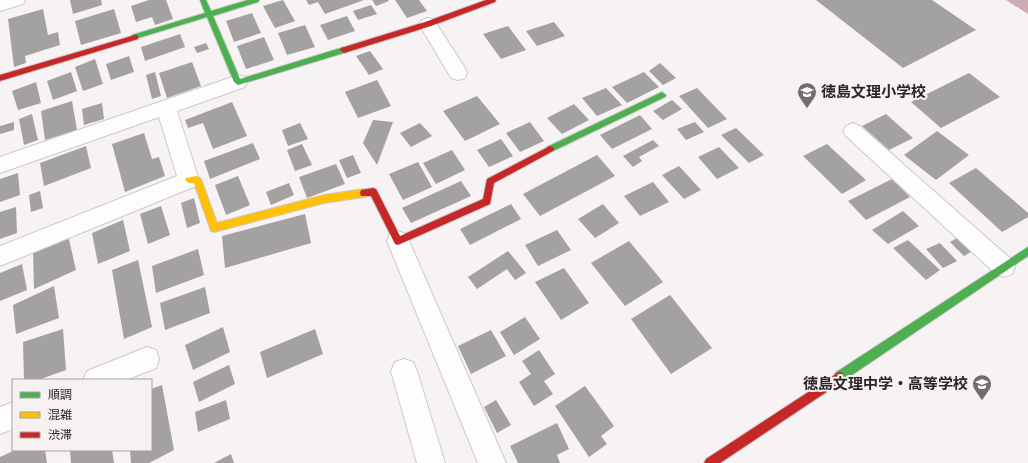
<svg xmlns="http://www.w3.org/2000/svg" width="1028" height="463" viewBox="0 0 1028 463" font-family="'Alegreya Sans','Noto Sans JP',sans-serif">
  <rect width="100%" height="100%" fill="#f7f2f3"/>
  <path fill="#cfabb2" d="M 1006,0 L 1028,0 L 1028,14 Z"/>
  <path fill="#a4a1a1" d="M 70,0 L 101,0 L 102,5 L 73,14 Z
    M 149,0 L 166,0 L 173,19 L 155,25 L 152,17 L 136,22 L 131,6 Z
    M 283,0 L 295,21 L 275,28 L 263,6 Z
    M 306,0 L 364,0 L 325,14 L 318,2 L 309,5 Z
    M 372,0 L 388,0 L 389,1 L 376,6 Z
    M 395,0 L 419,0 L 427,11 L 407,18 Z
    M 816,0 L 932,0 L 976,30 L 903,68 Z
    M 371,5 L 377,14 L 358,20 L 353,11 Z
    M 43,9 L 48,35 L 58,32 L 60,45 L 25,56 L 26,63 L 14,67 L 8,19 Z
    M 114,9 L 121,33 L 81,45 L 75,21 Z
    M 252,13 L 261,33 L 234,42 L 226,21 Z
    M 347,16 L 355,31 L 328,40 L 320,25 Z
    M 554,22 L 565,36 L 537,46 L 526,31 Z
    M 305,25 L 315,47 L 287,55 L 278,33 Z
    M 508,26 L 526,50 L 501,59 L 483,34 Z
    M 180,34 L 185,47 L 145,61 L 141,47 Z
    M 264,37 L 274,60 L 246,69 L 237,46 Z
    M 206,43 L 209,49 L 197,53 L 194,47 Z
    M 370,51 L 383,69 L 369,75 L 356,56 Z
    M 129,56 L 134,72 L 111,80 L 106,64 Z
    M 95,59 L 103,84 L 83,91 L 75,67 Z
    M 192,62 L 201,86 L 167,98 L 159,73 Z
    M 660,63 L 676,78 L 663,85 L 649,71 Z
    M 71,72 L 77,91 L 53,100 L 47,81 Z
    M 155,72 L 161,96 L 152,99 L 146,75 Z
    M 644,72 L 659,87 L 627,103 L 612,87 Z
    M 969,73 L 1000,97 L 941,128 L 911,102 Z
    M 377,80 L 391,106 L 358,118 L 345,92 Z
    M 36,82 L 41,103 L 18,110 L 12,91 Z
    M 606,88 L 622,105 L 597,116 L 582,98 Z
    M 697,88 L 727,119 L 708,128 L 679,96 Z
    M 477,96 L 500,124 L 465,141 L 443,111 Z
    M 672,100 L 682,109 L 663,120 L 653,111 Z
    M 72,101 L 77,130 L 45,140 L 41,111 Z
    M 232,102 L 247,136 L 213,149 L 203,123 L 188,128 L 185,120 Z
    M 102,103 L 104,119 L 84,125 L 82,109 Z
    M 574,104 L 589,120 L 562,134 L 547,118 Z
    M 32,114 L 38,140 L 24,145 L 19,119 Z
    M 886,114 L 913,138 L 889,150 L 862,126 Z
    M 640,115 L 652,129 L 612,149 L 600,135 Z
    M 373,120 L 393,122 L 377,165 L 363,143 Z
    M 14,122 L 14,130 L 0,134 L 0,126 Z
    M 530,122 L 544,141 L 520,152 L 506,133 Z
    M 695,122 L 704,132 L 686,140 L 677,129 Z
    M 300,123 L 308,139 L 288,146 L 282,130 Z
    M 420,123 L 432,136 L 411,147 L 400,133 Z
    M 736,128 L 764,155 L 749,163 L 721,135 Z
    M 937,131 L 969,155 L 936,180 L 904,155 Z
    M 144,133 L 152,159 L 159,157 L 165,176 L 125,192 L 112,144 Z
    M 501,139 L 513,156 L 489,167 L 477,150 Z
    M 653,140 L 659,146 L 639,157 L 642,161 L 633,167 L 623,156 Z
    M 253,143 L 260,159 L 210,179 L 204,161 Z
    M 302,144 L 312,165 L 295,171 L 287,150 Z
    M 827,144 L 866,180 L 842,194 L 803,156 Z
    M 86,146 L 91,168 L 44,186 L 40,163 Z
    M 719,147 L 739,168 L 717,179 L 698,157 Z
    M 452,150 L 465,170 L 436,184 L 423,163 Z
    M 353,155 L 361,173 L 347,178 L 339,160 Z
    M 597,155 L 615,176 L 540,216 L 523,194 Z
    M 418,162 L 432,187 L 403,200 L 389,174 Z
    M 336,164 L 345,184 L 307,198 L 299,177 Z
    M 679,166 L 701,190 L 684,199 L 662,175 Z
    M 976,168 L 1028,213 L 1028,217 L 1002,232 L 949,183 Z
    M 18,173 L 20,195 L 0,202 L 0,179 Z
    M 238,176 L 250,205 L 226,215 L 215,185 Z
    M 892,179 L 910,197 L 866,220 L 848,201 Z
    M 461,181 L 471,196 L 411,223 L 402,208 Z
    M 653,182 L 669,202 L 640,216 L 624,196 Z
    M 289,183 L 294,195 L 271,205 L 266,192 Z
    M 40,191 L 43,208 L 31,212 L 29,195 Z
    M 194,198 L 200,223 L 187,228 L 181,203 Z
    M 511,204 L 521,219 L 470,245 L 460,229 Z
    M 603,204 L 619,223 L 595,238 L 578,219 Z
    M 161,206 L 170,235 L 148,244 L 140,214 Z
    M 16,207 L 17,233 L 0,239 L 0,212 Z
    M 903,211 L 919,226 L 888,244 L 872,230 Z
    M 305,214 L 311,243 L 225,268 L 222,236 Z
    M 123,220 L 130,251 L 98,264 L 92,233 Z
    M 557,230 L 571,250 L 538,266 L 525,245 Z
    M 68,235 L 76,270 L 34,289 L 33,250 Z
    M 957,238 L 971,252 L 964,256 L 950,242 Z
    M 908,240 L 940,270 L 926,280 L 893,248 Z
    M 629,241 L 663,282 L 625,306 L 591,263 Z
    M 940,243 L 957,261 L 943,268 L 926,249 Z
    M 198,249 L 204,275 L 156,293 L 152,266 Z
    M 508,251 L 526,273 L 515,280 L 507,269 L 477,289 L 468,277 Z
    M 138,260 L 152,327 L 124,339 L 112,270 Z
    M 22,264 L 27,290 L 0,301 L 0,273 Z
    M 564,268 L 589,303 L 561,320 L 535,282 Z
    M 54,286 L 59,318 L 16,334 L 13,305 Z
    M 205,287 L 210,313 L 165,330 L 160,303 Z
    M 670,295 L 712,348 L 671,374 L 631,319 Z
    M 525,317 L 540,339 L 514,355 L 500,332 Z
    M 223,327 L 230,352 L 193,370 L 185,345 Z
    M 63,329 L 66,370 L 38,380 L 24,380 L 23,342 Z
    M 315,329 L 323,354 L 267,378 L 260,352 Z
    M 491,330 L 506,356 L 471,374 L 458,346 Z
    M 539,350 L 555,374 L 544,381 L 553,394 L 534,406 L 519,382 L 531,374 L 522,361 Z
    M 229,365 L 235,384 L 199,402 L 193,382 Z
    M 162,385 L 174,450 L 149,463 L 131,463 L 130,450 L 151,450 L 151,389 Z
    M 585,386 L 614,426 L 601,436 L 607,444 L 589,457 L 555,406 Z
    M 226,400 L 230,419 L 198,432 L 195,412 Z
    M 496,400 L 511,425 L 497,433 L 484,407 Z
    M 557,423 L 569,449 L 557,455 L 560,463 L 518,463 L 510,446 Z
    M 15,450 L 45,450 L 47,463 L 0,463 L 0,457 Z
    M 70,450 L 112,450 L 114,463 L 71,463 Z
    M 231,454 L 234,463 L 214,463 Z"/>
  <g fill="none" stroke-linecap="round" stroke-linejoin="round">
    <g stroke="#cdc9ca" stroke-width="2">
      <path id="street" d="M 0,0 L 25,0 L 23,4 L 0,11 Z
        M 428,18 L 434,20 L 465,68 L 467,73 L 465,78 L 458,80 L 451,78 L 419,24 L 422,20 Z
        M 238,75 L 245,77 L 247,82 L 245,87 L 177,111 L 199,180 L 196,186 L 0,266 L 0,246 L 177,176 L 159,117 L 0,173 L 0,157 Z
        M 853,123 L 860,126 L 1012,260 L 1015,267 L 1012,274 L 1004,277 L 996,274 L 846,136 L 843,131 L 846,126 Z
        M 398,231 L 406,234 L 409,241 L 506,463 L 478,463 L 387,241 L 390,234 Z
        M 147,347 L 156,350 L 159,359 L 156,368 L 126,380 L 83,380 L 87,371 Z
        M 404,359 L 413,362 L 417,371 L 445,463 L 417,463 L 391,371 L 395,362 Z
        M 13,402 L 13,429 L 0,434 L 0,407 Z"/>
    </g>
    <g stroke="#cdc9ca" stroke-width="2">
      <path id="fast" d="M 200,0 L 206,0 L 211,11 L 248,0 L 259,0 L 258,2 L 213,16 L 240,79 L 344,47 L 348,50 L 347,52 L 238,85 L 234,82 L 207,17 L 135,39 L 131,37 L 132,35 L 205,13 Z
        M 662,92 L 666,95 L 665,97 L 553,151 L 547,151 L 546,149 L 547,147 Z
        M 1028,247 L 1028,256 L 843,381 L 839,382 L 835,381 L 834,377 L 835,373 Z"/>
    </g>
    <g stroke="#cdc9ca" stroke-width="2">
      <path id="slow" d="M 197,176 L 201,179 L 217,223 L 324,195 L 364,189 L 367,190 L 368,193 L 367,196 L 364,197 L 324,203 L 214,232 L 211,231 L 210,228 L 194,183 L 189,183 L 185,180 L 186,178 Z"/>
    </g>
    <g stroke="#cdc9ca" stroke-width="2">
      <path id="jam" d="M 486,0 L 496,0 L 495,2 L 431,26 L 344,53 L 340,50 L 341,48 L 425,22 Z
        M 135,35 L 138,35 L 138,39 L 0,81 L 0,75 Z
        M 550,146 L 553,147 L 554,149 L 553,151 L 494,183 L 490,204 L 398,245 L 395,244 L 371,196 L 361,196 L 360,193 L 361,190 L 373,188 L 376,189 L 400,236 L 483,199 L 487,179 Z
        M 839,372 L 843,373 L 844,377 L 843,381 L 720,463 L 704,463 L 706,459 Z"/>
    </g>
    <use href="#street" fill="#fefdfd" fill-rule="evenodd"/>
    <use href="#fast" fill="#4caf50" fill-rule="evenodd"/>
    <use href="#slow" fill="#ffc107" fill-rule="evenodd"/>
    <use href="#jam" fill="#c62828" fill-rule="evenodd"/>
  </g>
  <defs>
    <g id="school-pin" transform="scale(1)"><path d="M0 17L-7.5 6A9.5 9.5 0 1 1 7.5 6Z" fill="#716d6e" stroke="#f8f1f2"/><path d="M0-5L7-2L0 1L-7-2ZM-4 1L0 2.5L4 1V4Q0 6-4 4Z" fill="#fff"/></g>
  </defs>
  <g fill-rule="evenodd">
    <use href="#school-pin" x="807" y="92"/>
    <use href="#school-pin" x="982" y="384"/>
  </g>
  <g text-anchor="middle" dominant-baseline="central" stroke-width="4" stroke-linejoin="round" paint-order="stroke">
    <g font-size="15" font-weight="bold" fill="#292627" stroke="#f8f1f2" text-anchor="start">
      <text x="821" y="92">徳島文理小学校</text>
      <text x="968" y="384" text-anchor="end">徳島文理中学・高等学校</text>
    </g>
  </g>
  <rect x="12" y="379" width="140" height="72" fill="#f8f1f2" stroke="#a5a0a1"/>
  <rect x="20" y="392" width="20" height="6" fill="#4caf50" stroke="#a5a0a1"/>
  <text x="48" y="399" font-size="12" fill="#292627">順調</text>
  <rect x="20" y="412" width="20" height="6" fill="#ffc107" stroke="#a5a0a1"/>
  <text x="48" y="419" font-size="12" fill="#292627">混雑</text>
  <rect x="20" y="432" width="20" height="6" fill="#c62828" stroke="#a5a0a1"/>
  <text x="48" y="439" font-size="12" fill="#292627">渋滞</text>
</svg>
